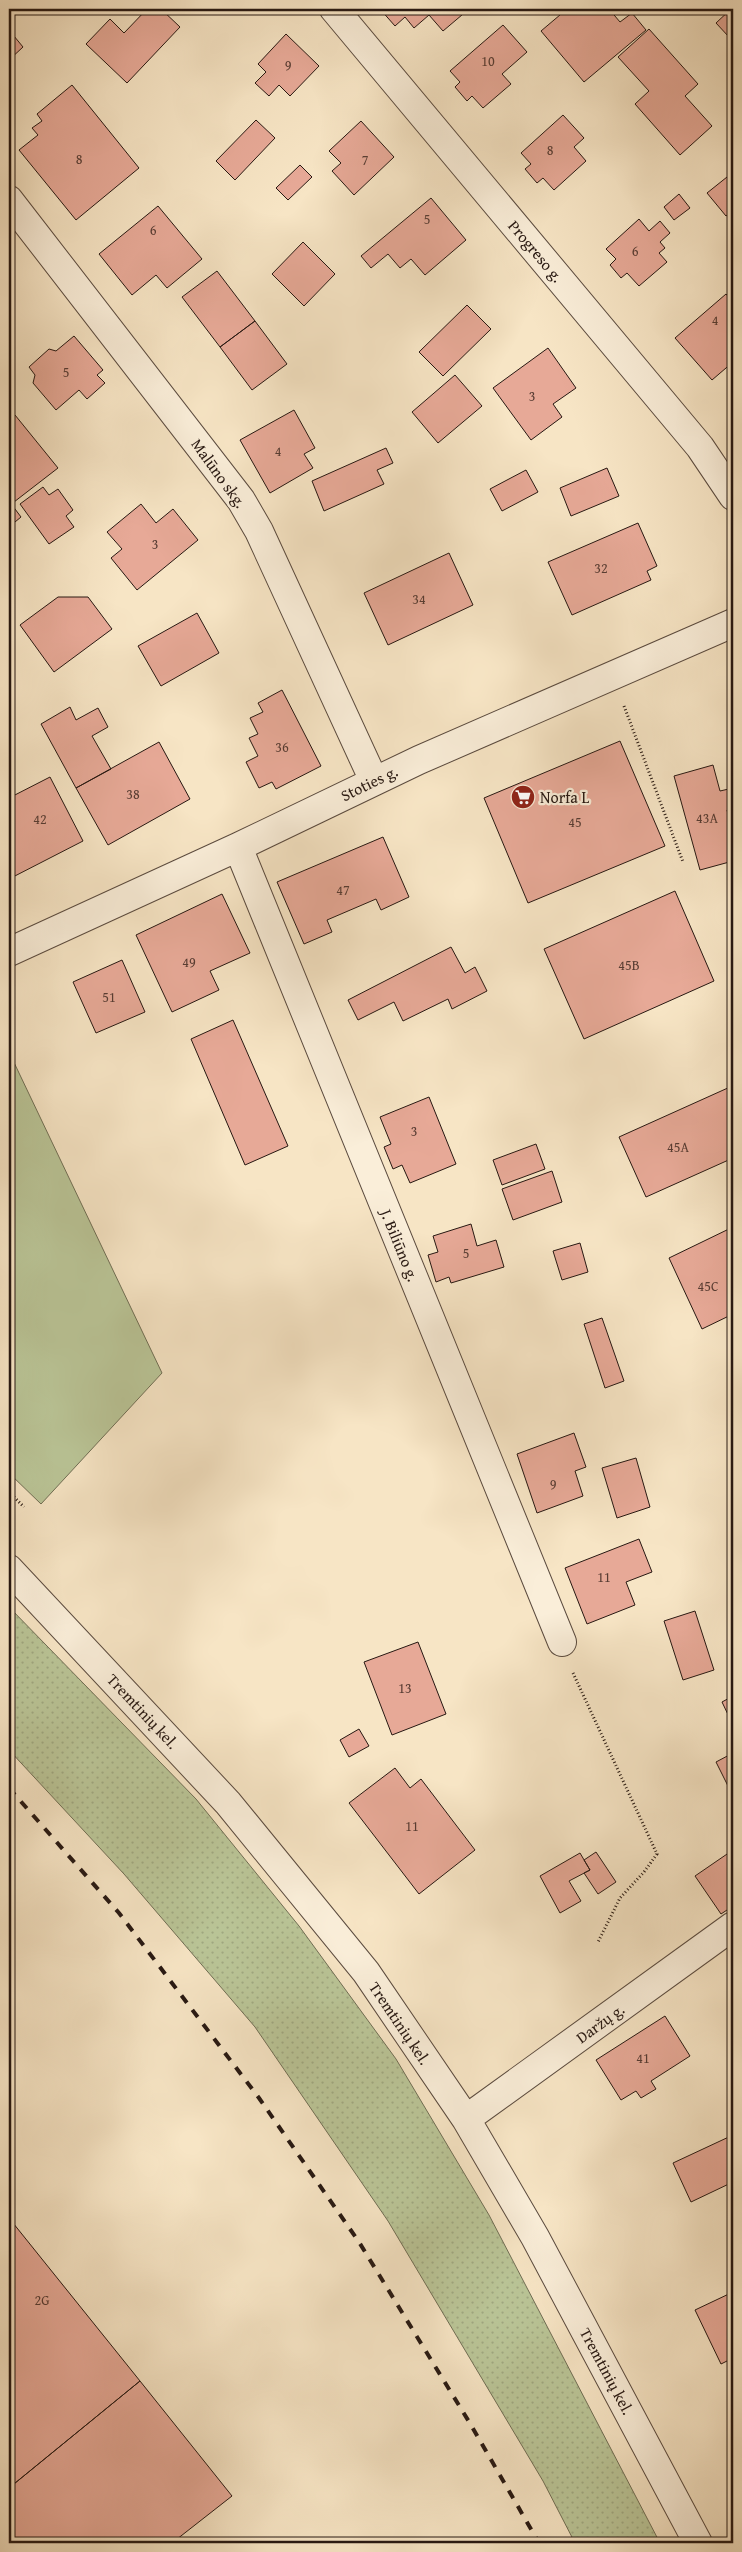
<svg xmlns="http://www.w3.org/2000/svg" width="742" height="2552" viewBox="0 0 742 2552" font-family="'Gentium Book Plus',serif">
  <defs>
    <pattern id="grass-dots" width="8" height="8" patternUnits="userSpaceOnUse" patternTransform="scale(1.25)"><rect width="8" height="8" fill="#bac597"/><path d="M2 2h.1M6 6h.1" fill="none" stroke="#a0a881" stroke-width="1.8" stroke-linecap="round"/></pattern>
  </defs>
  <rect width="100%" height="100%" fill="#f7e5c5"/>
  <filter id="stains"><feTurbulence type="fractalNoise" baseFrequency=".004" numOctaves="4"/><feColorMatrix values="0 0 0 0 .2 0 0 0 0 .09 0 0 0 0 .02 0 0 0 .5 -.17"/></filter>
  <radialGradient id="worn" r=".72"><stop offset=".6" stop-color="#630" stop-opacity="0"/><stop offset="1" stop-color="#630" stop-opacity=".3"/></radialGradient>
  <path fill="url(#grass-dots)" stroke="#706e54" d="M 9,1607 L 196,1799 L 299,1926 L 396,2059 L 489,2215 L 660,2543 L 575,2543 L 543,2481 L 388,2221 L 255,2027 L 124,1874 L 9,1750 Z"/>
  <path fill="#bac597" stroke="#706e54" d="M 9,1052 L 162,1373 L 41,1504 L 9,1473 Z"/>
  <path fill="#e7a997" stroke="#271812" d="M 147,9 L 161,9 L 180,27 L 127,83 L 86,44 L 110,19 L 124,33 Z
    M 380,9 L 469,9 L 443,31 L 429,15 L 414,28 L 405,17 L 395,26 Z
    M 567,9 L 609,9 L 620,22 L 632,13 L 646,30 L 584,82 L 541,31 Z
    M 731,9 L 733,9 L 733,34 L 729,37 L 716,23 Z
    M 503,25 L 527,52 L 502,74 L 511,84 L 483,108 L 472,96 L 467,101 L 455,87 L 460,82 L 450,71 Z
    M 649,29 L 698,84 L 685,96 L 712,126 L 680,155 L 635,104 L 649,91 L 618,57 Z
    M 9,30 L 23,47 L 9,60 Z
    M 286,34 L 319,66 L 290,96 L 279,85 L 269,96 L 255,83 L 266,72 L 258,64 Z
    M 72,85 L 139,168 L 76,220 L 19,150 L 38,135 L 32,128 L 42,121 L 37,114 Z
    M 563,115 L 584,138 L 574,147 L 586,161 L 554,190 L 543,178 L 537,183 L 525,169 L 531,164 L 521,153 Z
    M 256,120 L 275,138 L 235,180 L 216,161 Z
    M 361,121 L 394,157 L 354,195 L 332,171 L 341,163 L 329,151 Z
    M 300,165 L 312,177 L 288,200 L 276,188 Z
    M 732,173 L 733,211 L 726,216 L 707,193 Z
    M 679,194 L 690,208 L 674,220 L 664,207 Z
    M 431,198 L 466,240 L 425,275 L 411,259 L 400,268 L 388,254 L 371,268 L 361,256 Z
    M 158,206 L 202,259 L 167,288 L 156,275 L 132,295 L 99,254 Z
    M 639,219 L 649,231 L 660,221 L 670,233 L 660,242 L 665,248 L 659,253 L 667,262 L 639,286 L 627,273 L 621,278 L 610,265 L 616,259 L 606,249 Z
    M 303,242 L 335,274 L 304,306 L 272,274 Z
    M 217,271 L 255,321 L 220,347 L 182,297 Z
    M 726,294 L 733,302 L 733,362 L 712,380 L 675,338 Z
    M 467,305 L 491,329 L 443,376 L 419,352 Z
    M 255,321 L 287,364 L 252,390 L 220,347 Z
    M 74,336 L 103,370 L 97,375 L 105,383 L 87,399 L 79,390 L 56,410 L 33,383 L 35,375 L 29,367 L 49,349 L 56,351 Z
    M 548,348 L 576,388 L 553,404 L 562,417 L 531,440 L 493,388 Z
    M 455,375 L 482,406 L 438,443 L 412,412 Z
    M 294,410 L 315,448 L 304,454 L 313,468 L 270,493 L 240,440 Z
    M 15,415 L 58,468 L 14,502 L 9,495 L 9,420 Z
    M 386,448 L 393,463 L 377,470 L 384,484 L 324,511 L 312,481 Z
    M 607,468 L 619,496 L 571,516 L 560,488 Z
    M 526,470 L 538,492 L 502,511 L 490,489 Z
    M 43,487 L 49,495 L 58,489 L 73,510 L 66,516 L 74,527 L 49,544 L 20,504 Z
    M 9,501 L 21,517 L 9,527 Z
    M 141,504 L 156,523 L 173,509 L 198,540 L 137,590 L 111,558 L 122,549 L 107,532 Z
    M 638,523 L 657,566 L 647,571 L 651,580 L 572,615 L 548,562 Z
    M 449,553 L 473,605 L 388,645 L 364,593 Z
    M 58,597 L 88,597 L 112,629 L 54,672 L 20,625 Z
    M 197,613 L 219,653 L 161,686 L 138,646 Z
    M 282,690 L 321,766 L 276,789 L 272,782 L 259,788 L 246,762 L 258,756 L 249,738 L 258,734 L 250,718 L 263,712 L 258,703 Z
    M 70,707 L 76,720 L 98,708 L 108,727 L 92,736 L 111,769 L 76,788 L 41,724 Z
    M 620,741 L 665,846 L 528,903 L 484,798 Z
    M 159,742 L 190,799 L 108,845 L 76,788 Z
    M 713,765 L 720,791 L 733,788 L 733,809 L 727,810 L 731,827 L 733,826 L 733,861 L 700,870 L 674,776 Z
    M 50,777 L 83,841 L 9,879 L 9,798 Z
    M 383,837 L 409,897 L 381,910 L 376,899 L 327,920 L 332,932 L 304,944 L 277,882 Z
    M 675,891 L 714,981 L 584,1039 L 544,949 Z
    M 222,894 L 250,953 L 210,971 L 219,990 L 172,1012 L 136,935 Z
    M 451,947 L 465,973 L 475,967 L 487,991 L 452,1009 L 448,999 L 403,1021 L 394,1002 L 358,1020 L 348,1000 Z
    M 122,960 L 145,1012 L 96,1033 L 73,982 Z
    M 233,1020 L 288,1146 L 245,1165 L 191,1039 Z
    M 730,1087 L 733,1093 L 733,1158 L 646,1197 L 619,1137 Z
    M 429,1097 L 456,1164 L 410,1183 L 402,1165 L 393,1169 L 384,1147 L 391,1144 L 380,1117 Z
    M 536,1144 L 545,1169 L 502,1185 L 493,1160 Z
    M 552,1171 L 562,1202 L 513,1220 L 502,1189 Z
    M 471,1224 L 477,1246 L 496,1240 L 504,1267 L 451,1283 L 449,1277 L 436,1282 L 428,1255 L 438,1252 L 433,1236 Z
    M 733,1227 L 733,1314 L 702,1329 L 669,1258 Z
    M 580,1243 L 588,1272 L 562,1280 L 553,1251 Z
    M 602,1318 L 624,1381 L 605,1388 L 584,1324 Z
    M 574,1433 L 586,1467 L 575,1471 L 583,1496 L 537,1513 L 517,1454 Z
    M 636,1458 L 650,1507 L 617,1518 L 602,1468 Z
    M 639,1539 L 652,1572 L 626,1582 L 635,1605 L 587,1624 L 565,1568 Z
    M 695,1611 L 714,1670 L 683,1680 L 664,1621 Z
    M 418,1642 L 446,1714 L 392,1735 L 364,1662 Z
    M 733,1696 L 733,1725 L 722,1702 Z
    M 359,1729 L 369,1746 L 349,1757 L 340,1740 Z
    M 733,1753 L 733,1794 L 732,1794 L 716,1762 Z
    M 395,1768 L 410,1788 L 421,1779 L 475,1850 L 419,1894 L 349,1803 Z
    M 596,1852 L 616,1882 L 598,1894 L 584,1873 L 590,1870 L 584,1860 Z
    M 730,1852 L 733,1857 L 733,1906 L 721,1914 L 695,1876 Z
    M 580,1853 L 590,1870 L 569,1881 L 581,1901 L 560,1913 L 540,1876 Z
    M 665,2016 L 690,2056 L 651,2081 L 656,2089 L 641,2098 L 636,2091 L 621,2100 L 596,2060 Z
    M 733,2117 L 733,2128 L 729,2119 Z
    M 733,2135 L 733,2182 L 691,2202 L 673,2163 Z
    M 9,2218 L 140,2381 L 9,2488 Z
    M 733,2292 L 733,2358 L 721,2364 L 695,2310 Z
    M 140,2381 L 232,2496 L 172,2543 L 9,2543 L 9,2488 Z"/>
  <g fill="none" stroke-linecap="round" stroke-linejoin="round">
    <g stroke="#5b4b3f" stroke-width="30">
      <path id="minor" d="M 334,9 L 700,447 L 733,496
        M 9,200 L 241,500 L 259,531 L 374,781
        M 238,847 L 562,1642
        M 9,952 L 238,847 L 419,760 L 733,623
        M 9,1569 L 228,1803 L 366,1972 L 466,2119 L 535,2237 L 698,2543
        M 466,2119 L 733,1926"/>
    </g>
    <path stroke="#271812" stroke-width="3" stroke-dasharray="1 2.5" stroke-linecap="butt" d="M 624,706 L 683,862
      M 9,1492 L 24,1507
      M 573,1673 L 657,1854 L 644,1872 L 620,1898 L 598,1942"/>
    <use href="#minor" stroke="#faeed9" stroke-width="28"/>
    <path stroke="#271812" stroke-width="4" stroke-dasharray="9 9" stroke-linecap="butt" d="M 9,1788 L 119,1913 L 259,2098 L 359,2242 L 471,2425 L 539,2543"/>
  </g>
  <defs>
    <g id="supermarket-disc" transform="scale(1.25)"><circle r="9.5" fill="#8f2418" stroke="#faeed9"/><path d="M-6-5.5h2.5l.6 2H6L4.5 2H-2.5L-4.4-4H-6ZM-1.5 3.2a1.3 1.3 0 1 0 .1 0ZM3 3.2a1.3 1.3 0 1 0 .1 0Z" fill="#fff"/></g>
  </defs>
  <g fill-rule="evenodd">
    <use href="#supermarket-disc" x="523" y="797"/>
  </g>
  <g text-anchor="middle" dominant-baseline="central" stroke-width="4.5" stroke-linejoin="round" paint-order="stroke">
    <g font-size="14" fill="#573c33">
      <text x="488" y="61">10</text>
      <text x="288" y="65">9</text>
      <text x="550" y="150">8</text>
      <text x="79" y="159">8</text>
      <text x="365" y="160">7</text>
      <text x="427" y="219">5</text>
      <text x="153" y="230">6</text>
      <text x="635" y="251">6</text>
      <text x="715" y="320">4</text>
      <text x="66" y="372">5</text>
      <text x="532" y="396">3</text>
      <text x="278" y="451">4</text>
      <text x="155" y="544">3</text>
      <text x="601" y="568">32</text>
      <text x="419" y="599">34</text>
      <text x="282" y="747">36</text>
      <text x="133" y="794">38</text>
      <text x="707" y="818">43A</text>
      <text x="40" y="819">42</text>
      <text x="575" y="822">45</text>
      <text x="343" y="890">47</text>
      <text x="189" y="962">49</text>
      <text x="629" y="965">45B</text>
      <text x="109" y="997">51</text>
      <text x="414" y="1131">3</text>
      <text x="678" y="1147">45A</text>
      <text x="466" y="1253">5</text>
      <text x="708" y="1286">45C</text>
      <text x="553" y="1484">9</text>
      <text x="604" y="1577">11</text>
      <text x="405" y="1688">13</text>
      <text x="412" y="1826">11</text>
      <text x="643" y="2058">41</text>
      <text x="42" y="2300">2G</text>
    </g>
    <g font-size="16" fill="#271812" stroke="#faeed9">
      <text transform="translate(536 251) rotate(50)">Progreso g.</text>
      <text transform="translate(219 473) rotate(54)">Malūno skg.</text>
      <text transform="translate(369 783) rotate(-26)">Stoties g.</text>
      <text transform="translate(400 1245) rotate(68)">J. Biliūno g.</text>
      <text transform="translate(143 1711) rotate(47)">Tremtinių kel.</text>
      <text transform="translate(400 2023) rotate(56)">Tremtinių kel.</text>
      <text transform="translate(600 2023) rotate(-36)">Daržų g.</text>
      <text transform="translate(607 2371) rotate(62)">Tremtinių kel.</text>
    </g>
    <g font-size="16" fill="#271812" stroke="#faeed9" text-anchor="start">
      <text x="540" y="797">Norfa L</text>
    </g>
  </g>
  <rect width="742" height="2552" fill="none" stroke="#f7e5c5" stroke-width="30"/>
  <rect x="10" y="10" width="722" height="2532" fill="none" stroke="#271812" stroke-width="2.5"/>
  <rect x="15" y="15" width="712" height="2522" fill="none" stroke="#271812"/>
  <rect width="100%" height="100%" filter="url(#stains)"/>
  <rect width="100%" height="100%" fill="url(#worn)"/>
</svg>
